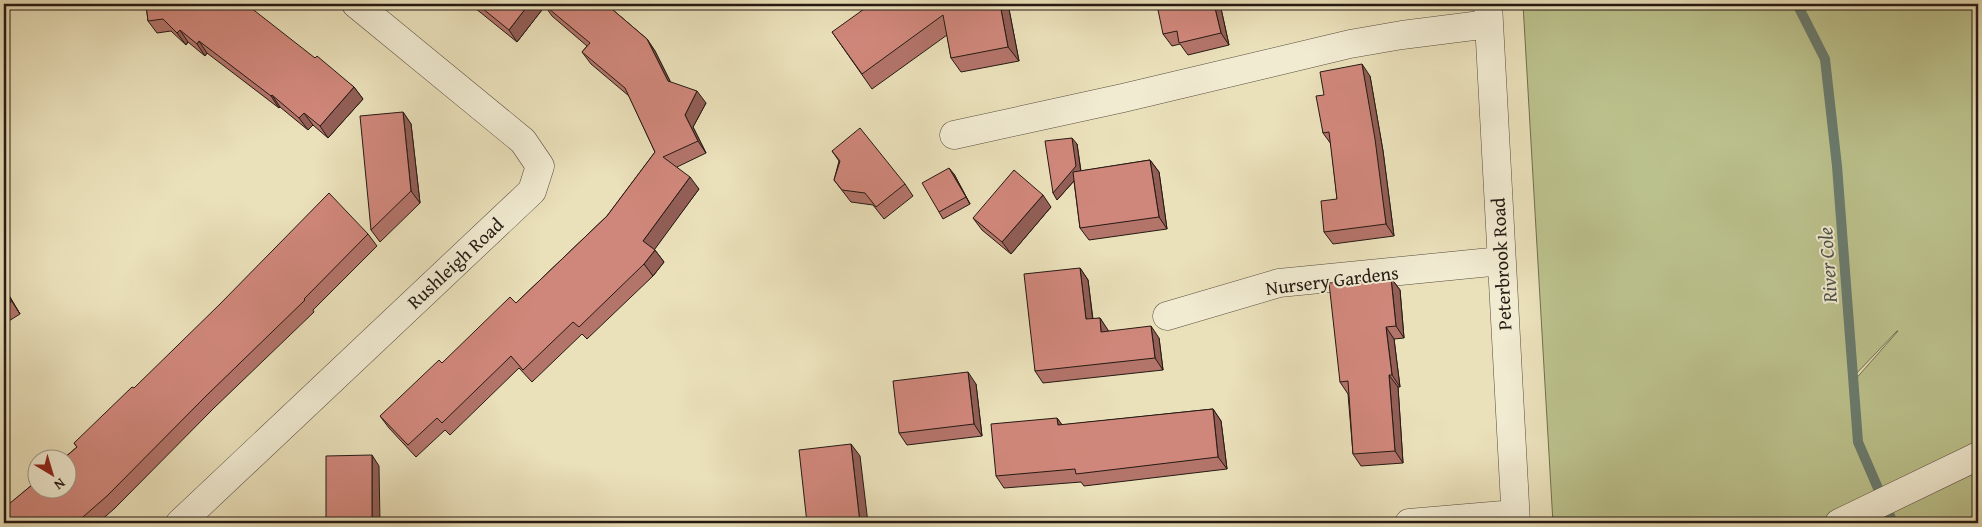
<svg xmlns="http://www.w3.org/2000/svg" width="1982" height="527" viewBox="0 0 1982 527" font-family="'Gentium Book Plus',serif">
  <rect width="100%" height="100%" fill="#eae0ba"/>
  <filter id="stains"><feTurbulence type="fractalNoise" baseFrequency=".004" numOctaves="4"/><feColorMatrix values="0 0 0 0 .2 0 0 0 0 .09 0 0 0 0 .02 0 0 0 .5 -.17"/></filter>
  <radialGradient id="worn" r=".72"><stop offset=".6" stop-color="#630" stop-opacity="0"/><stop offset="1" stop-color="#630" stop-opacity=".3"/></radialGradient>
  <path fill="#bbc18c" stroke="#706e50" fill-rule="evenodd" d="M 1523,4 L 1978,4 L 1978,523 L 1553,523 ZM 1897,331 L 1898,331 L 1853,382 L 1853,377 Z"/>
  <g fill="none" stroke-linecap="round" stroke-linejoin="round">
    <path stroke="#6a7c6f" stroke-width="10" d="M 1797,4 L 1825,59 L 1837,166 L 1858,442 L 1893,523"/>
    <g stroke="#564c3d" stroke-width="29">
      <path id="minor" d="M 1488,4 L 1516,523
        M 954,135 L 1123,98 L 1350,44 L 1402,35 L 1489,24
        M 1167,316 L 1279,283 L 1501,261
        M 180,523 L 532,191 L 540,166 L 523,141 L 356,4
        M 1409,523 L 1515,514
        M 1839,523 L 1978,456"/>
    </g>
    <use href="#minor" stroke="#f1ebd2" stroke-width="28"/>
  </g>
  <path fill="#b3746a" stroke="#251a13" d="M 146,4 L 315,58 L 354,87 L 363,99 L 328,138 L 313,125 L 308,130 L 280,107 L 279,108 L 207,53 L 205,56 L 188,42 L 186,45 L 171,31 L 157,33 L 148,21 Z
    M 470,4 L 606,4 L 647,39 L 655,51 L 671,83 L 706,103 L 693,127 L 706,153 L 677,167 L 699,189 L 654,249 L 664,262 L 653,276 L 587,339 L 582,334 L 532,382 L 519,368 L 450,435 L 445,430 L 416,457 L 389,428 L 380,416 L 442,363 L 516,303 L 607,216 L 655,152 L 629,96 L 591,64 L 582,52 L 587,46 L 552,16 L 545,6 L 517,42 Z
    M 1008,4 L 1019,61 L 961,72 L 951,58 L 947,35 L 872,89 L 832,32 Z
    M 1220,4 L 1229,45 L 1188,55 L 1180,44 L 1172,46 L 1163,34 Z
    M 1370,76 L 1383,151 L 1394,236 L 1333,244 L 1324,232 L 1337,199 L 1331,144 L 1323,133 L 1324,95 Z
    M 403,112 L 411,124 L 420,203 L 380,242 L 371,230 Z
    M 1077,144 L 1081,171 L 1150,160 L 1159,172 L 1167,229 L 1089,240 L 1080,228 L 1074,181 L 1057,200 Z
    M 832,151 L 905,184 L 913,196 L 884,219 L 873,205 L 851,202 L 834,180 L 839,161 Z
    M 954,174 L 970,204 L 943,219 L 939,212 Z
    M 1051,207 L 1011,254 L 982,230 L 973,218 Z
    M 368,234 L 377,246 L 313,310 L 314,312 L 214,408 L 115,508 L 98,523 L 4,523 L 13,501 L 77,447 L 74,443 Z
    M 1080,268 L 1088,280 L 1093,319 L 1100,318 L 1108,331 L 1159,338 L 1163,370 L 1043,383 L 1035,371 Z
    M 1391,278 L 1400,290 L 1404,338 L 1394,339 L 1400,387 L 1398,387 L 1403,463 L 1361,466 L 1353,454 L 1348,394 L 1340,382 Z
    M 4,287 L 20,314 L 4,324 Z
    M 976,384 L 982,436 L 907,445 L 899,433 Z
    M 1213,409 L 1221,421 L 1227,469 L 1084,486 L 1081,482 L 1004,488 L 996,476 L 1057,418 L 1062,425 Z"/>
  <path fill="#925e56" stroke="#251a13" d="M 529,4 L 547,4 L 543,4 L 545,6 L 517,42 L 509,30 Z
    M 1000,4 L 1008,4 L 1019,61 L 1008,47 Z
    M 1214,4 L 1220,4 L 1229,45 L 1221,33 Z
    M 180,30 L 188,42 L 186,45 L 177,33 Z
    M 647,39 L 655,51 L 676,93 L 668,81 Z
    M 199,41 L 207,53 L 205,56 L 197,44 Z
    M 1362,64 L 1370,76 L 1383,151 L 1394,236 L 1386,224 Z
    M 354,87 L 363,99 L 328,138 L 320,126 Z
    M 697,91 L 706,103 L 693,127 L 706,153 L 698,141 L 685,115 Z
    M 272,95 L 280,107 L 279,108 L 271,96 Z
    M 403,112 L 411,124 L 420,203 L 411,191 Z
    M 304,113 L 313,125 L 308,130 L 299,118 Z
    M 1072,138 L 1077,144 L 1081,173 L 1057,200 L 1053,193 Z
    M 1150,160 L 1159,172 L 1167,229 L 1159,217 Z
    M 949,168 L 954,174 L 970,204 L 966,197 Z
    M 690,177 L 699,189 L 652,253 L 643,241 Z
    M 1043,195 L 1051,207 L 1011,254 L 1002,242 Z
    M 655,250 L 664,262 L 653,276 L 644,264 Z
    M 1080,268 L 1088,280 L 1094,331 L 1086,319 Z
    M 1391,278 L 1400,290 L 1404,338 L 1396,326 Z
    M 4,287 L 20,314 L 4,289 Z
    M 1100,318 L 1108,330 L 1110,344 L 1101,332 Z
    M 1151,326 L 1159,338 L 1163,370 L 1155,358 Z
    M 1386,327 L 1394,339 L 1400,387 L 1392,375 Z
    M 968,372 L 976,384 L 982,436 L 974,424 Z
    M 1389,375 L 1398,387 L 1403,463 L 1395,451 Z
    M 1213,409 L 1221,421 L 1227,469 L 1218,457 Z
    M 1057,418 L 1066,430 L 1058,425 Z
    M 851,444 L 860,456 L 868,523 L 860,523 Z
    M 372,455 L 379,466 L 380,523 L 372,523 Z"/>
  <path fill="#d0877b" stroke="#251a13" d="M 146,4 L 234,4 L 237,6 L 239,4 L 246,4 L 315,58 L 317,56 L 354,87 L 320,126 L 304,113 L 299,118 L 272,95 L 271,96 L 199,41 L 197,44 L 180,30 L 177,33 L 163,19 L 148,21 Z
    M 477,4 L 529,4 L 509,30 Z
    M 543,4 L 606,4 L 647,39 L 668,81 L 697,91 L 685,115 L 698,141 L 663,157 L 690,177 L 643,241 L 655,250 L 644,264 L 579,327 L 573,322 L 523,370 L 511,356 L 442,423 L 437,418 L 408,445 L 380,416 L 439,360 L 442,363 L 510,297 L 516,303 L 607,216 L 655,152 L 625,88 L 582,52 L 590,43 Z
    M 871,4 L 1000,4 L 1008,47 L 951,58 L 943,15 L 862,74 L 832,32 Z
    M 1163,4 L 1214,4 L 1221,33 L 1179,43 L 1177,31 L 1163,34 L 1157,5 Z
    M 1362,64 L 1375,139 L 1386,224 L 1324,232 L 1321,201 L 1337,199 L 1329,132 L 1323,133 L 1316,96 L 1324,95 L 1320,72 Z
    M 403,112 L 411,191 L 371,230 L 360,116 Z
    M 860,128 L 905,184 L 876,207 L 865,193 L 842,190 L 834,180 L 840,161 L 832,151 Z
    M 1072,138 L 1076,166 L 1053,193 L 1045,141 Z
    M 1150,160 L 1159,217 L 1080,228 L 1073,172 Z
    M 949,168 L 966,197 L 939,212 L 922,183 Z
    M 1014,170 L 1043,195 L 1002,242 L 973,218 Z
    M 329,193 L 368,234 L 304,299 L 305,300 L 206,396 L 107,496 L 76,523 L 4,523 L 4,508 L 38,480 L 38,490 L 68,490 L 68,460 L 62,460 L 77,447 L 74,443 L 132,387 L 134,388 L 220,304 Z
    M 1080,268 L 1086,319 L 1100,318 L 1101,332 L 1151,326 L 1155,358 L 1035,371 L 1024,274 Z
    M 1391,278 L 1396,326 L 1386,327 L 1392,375 L 1389,375 L 1395,451 L 1353,454 L 1348,381 L 1340,382 L 1329,283 Z
    M 4,289 L 11,302 L 4,307 Z
    M 968,372 L 974,424 L 899,433 L 893,381 Z
    M 1213,409 L 1218,457 L 1076,474 L 1075,469 L 996,476 L 991,424 L 1057,418 L 1058,425 Z
    M 851,444 L 860,523 L 807,523 L 799,450 Z
    M 372,455 L 372,523 L 326,523 L 326,456 Z"/>
  <g text-anchor="middle" dominant-baseline="central" stroke-width="4" stroke-linejoin="round" paint-order="stroke">
    <g font-size="19" fill="#251a13" stroke="#f1ebd2">
      <text transform="translate(455 263) rotate(-43)">Rushleigh Road</text>
      <text transform="translate(1501 264) rotate(-93)">Peterbrook Road</text>
      <text transform="translate(1332 280) rotate(-7)">Nursery Gardens</text>
    </g>
    <g font-size="20" font-style="italic" fill="#4d5349" stroke="#f1ebd2">
      <text transform="translate(1827 265) rotate(-94)">River Cole</text>
    </g>
  </g>
  <rect width="1982" height="527" fill="none" stroke="#eae0ba" stroke-width="20"/>
  <rect x="5" y="5" width="1972" height="517" fill="none" stroke="#251a13" stroke-width="2.5"/>
  <rect x="10" y="10" width="1962" height="507" fill="none" stroke="#251a13"/>
  <g transform="translate(52 474) rotate(142)"><circle r="24" fill="#f1ebd2" stroke="#9f9786"/>
  <path d="M0-4L9 19L0 12L-9 19Z" fill="#8f2418"/>
  <text y="-8" font-size="14" font-weight="bold" text-anchor="middle" fill="#251a13">N</text>
  </g>
  <rect width="100%" height="100%" filter="url(#stains)"/>
  <rect width="100%" height="100%" fill="url(#worn)"/>
</svg>
